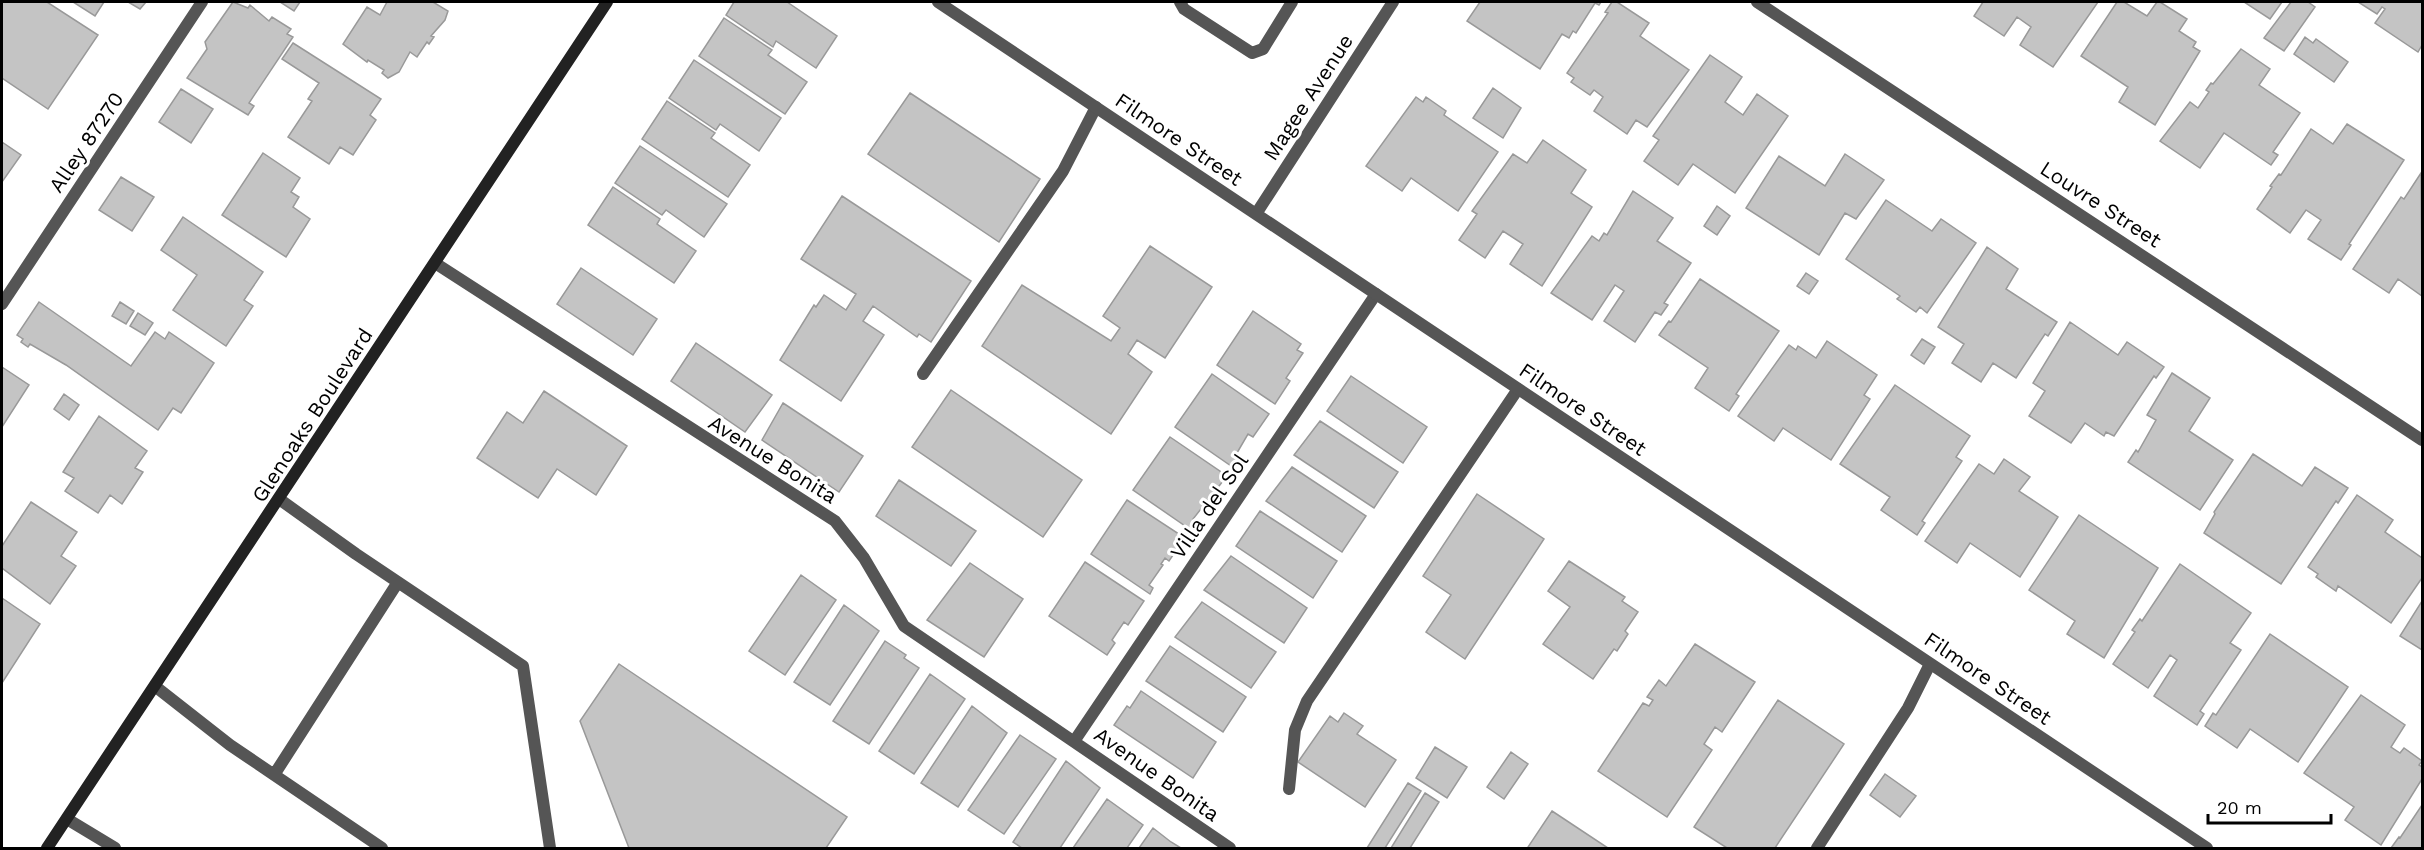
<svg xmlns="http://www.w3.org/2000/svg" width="2424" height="850" viewBox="0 0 2424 850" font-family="'Work Sans',sans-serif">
  <rect width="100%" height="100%" fill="#fff"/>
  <path fill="#c4c4c4" stroke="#999" stroke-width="1.5" d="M 2,2 L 47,2 L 98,35 L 48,109 L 2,78 Z
    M 73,2 L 104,2 L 95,16 Z
    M 128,2 L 146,2 L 140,9 Z
    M 233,2 L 248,8 L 250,5 L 269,21 L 272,17 L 291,29 L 287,34 L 293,37 L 249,103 L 254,106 L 248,115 L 187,78 L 207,49 L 205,42 Z
    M 280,2 L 300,2 L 294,11 Z
    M 387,2 L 433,2 L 448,11 L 445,20 L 431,36 L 434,37 L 429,44 L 427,42 L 417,57 L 410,52 L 399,72 L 388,78 L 382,73 L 384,70 L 368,60 L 367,62 L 343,44 L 367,7 L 380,15 Z
    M 734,2 L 787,2 L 837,36 L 816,68 L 776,41 L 773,47 L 726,15 Z
    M 1480,2 L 1601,2 L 1599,5 L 1595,3 L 1576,33 L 1573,31 L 1569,38 L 1562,34 L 1540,69 L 1467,21 Z
    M 1612,2 L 1617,2 L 1649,23 L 1640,36 L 1689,70 L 1647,127 L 1636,120 L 1627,134 L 1594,111 L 1603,97 L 1594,90 L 1590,95 L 1571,82 L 1574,78 L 1567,73 L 1608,13 L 1605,12 Z
    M 1983,2 L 2098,2 L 2053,67 L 2020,45 L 2031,27 L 2017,17 L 2004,36 L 1974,16 Z
    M 2117,2 L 2124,2 L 2147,16 L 2157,2 L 2160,2 L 2187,19 L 2179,31 L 2196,42 L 2193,47 L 2200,51 L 2155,125 L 2119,102 L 2128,87 L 2081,56 Z
    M 2244,2 L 2282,2 L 2270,19 Z
    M 2291,2 L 2308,2 L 2315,7 L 2284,51 L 2264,38 Z
    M 2358,2 L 2422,2 L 2422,45 L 2418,52 L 2375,23 L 2385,9 L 2382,7 L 2377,14 Z
    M 724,18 L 772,50 L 768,55 L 807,82 L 785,114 L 699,56 Z
    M 2305,37 L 2313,43 L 2316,39 L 2348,62 L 2334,82 L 2294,54 Z
    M 293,43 L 381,99 L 370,115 L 376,120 L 353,155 L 340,147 L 329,164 L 288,137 L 312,101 L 308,99 L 319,83 L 282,59 Z
    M 2241,49 L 2270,69 L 2259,85 L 2300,113 L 2273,152 L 2278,155 L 2271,165 L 2224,133 L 2200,168 L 2160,141 L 2190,102 L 2198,108 L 2209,92 L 2206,90 L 2211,83 L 2213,84 Z
    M 1710,55 L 1742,77 L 1725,102 L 1743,115 L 1757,94 L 1788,116 L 1735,193 L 1693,164 L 1678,185 L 1644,161 L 1659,140 L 1653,136 Z
    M 694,60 L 781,118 L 759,151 L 720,124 L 716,130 L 669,98 Z
    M 1493,88 L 1521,108 L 1503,138 L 1473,118 Z
    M 181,89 L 213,109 L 191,143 L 159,122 Z
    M 910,93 L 1040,179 L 999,242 L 868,154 Z
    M 1416,97 L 1423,102 L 1426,97 L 1446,111 L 1444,115 L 1498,152 L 1458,211 L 1411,178 L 1402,191 L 1366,166 Z
    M 667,101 L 715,133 L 711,138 L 750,165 L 728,197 L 642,139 Z
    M 2347,124 L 2404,160 L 2349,244 L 2351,245 L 2341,260 L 2308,239 L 2321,220 L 2306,210 L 2290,233 L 2257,209 L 2272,187 L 2270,186 L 2279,174 L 2281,175 L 2311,129 L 2333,144 Z
    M 1543,140 L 1586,170 L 1571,193 L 1592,207 L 1542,286 L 1510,264 L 1523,244 L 1503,231 L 1485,258 L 1459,240 L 1477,214 L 1472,211 L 1513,154 L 1527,163 Z
    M 2,142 L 21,155 L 2,182 Z
    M 640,146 L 727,204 L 704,237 L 666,210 L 662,215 L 615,183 Z
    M 263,153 L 300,178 L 291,192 L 299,197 L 293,207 L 310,219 L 286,257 L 222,215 Z
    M 1845,154 L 1884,180 L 1856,219 L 1845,213 L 1819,255 L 1746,208 L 1779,156 L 1825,186 Z
    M 2421,173 L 2422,296 L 2398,279 L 2389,293 L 2353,269 L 2401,197 L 2404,199 Z
    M 121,177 L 154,197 L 132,231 L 99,210 Z
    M 613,187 L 660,219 L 657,224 L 696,251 L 674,283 L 588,225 Z
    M 1633,191 L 1673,218 L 1657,241 L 1691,263 L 1664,303 L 1668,305 L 1661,315 L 1655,312 L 1635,342 L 1604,321 L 1624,291 L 1615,285 L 1592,320 L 1551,293 L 1592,236 L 1599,241 L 1604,233 L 1607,235 Z
    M 842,196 L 971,281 L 931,342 L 919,334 L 917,337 L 873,306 L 863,321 L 884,335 L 841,401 L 780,360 L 814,305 L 816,307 L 824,295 L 846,310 L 856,294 L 801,259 Z
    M 1886,200 L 1932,231 L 1941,219 L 1976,243 L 1927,313 L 1920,307 L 1916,312 L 1897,299 L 1900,296 L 1846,259 Z
    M 1717,206 L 1730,216 L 1717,235 L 1704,226 Z
    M 183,217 L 263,272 L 244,300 L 253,306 L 226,346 L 173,310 L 197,275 L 161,250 Z
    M 1150,246 L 1212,287 L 1165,358 L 1137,340 L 1128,354 L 1152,372 L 1111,434 L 982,346 L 1022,285 L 1111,341 L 1120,328 L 1103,316 Z
    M 1987,247 L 2018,269 L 2006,289 L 2057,322 L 2048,336 L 2045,334 L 2016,378 L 1993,363 L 1981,382 L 1952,363 L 1964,344 L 1938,327 Z
    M 581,268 L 657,319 L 633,355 L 557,304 Z
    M 1806,273 L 1818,281 L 1809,294 L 1797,286 Z
    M 1700,279 L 1779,331 L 1736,394 L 1739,396 L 1729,411 L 1695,388 L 1708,368 L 1659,335 L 1669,321 L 1671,322 Z
    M 39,302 L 131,366 L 155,332 L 165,339 L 169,332 L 214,363 L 181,413 L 173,408 L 158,430 L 66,365 L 30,344 L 28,347 L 21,342 L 23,339 L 17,335 Z
    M 120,302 L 134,311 L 126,324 L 112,316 Z
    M 1253,311 L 1301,344 L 1297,350 L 1303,353 L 1286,378 L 1290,381 L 1275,404 L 1217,365 Z
    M 138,313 L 153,323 L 145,335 L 130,326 Z
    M 2070,322 L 2118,355 L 2127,342 L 2164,367 L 2156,378 L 2154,376 L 2114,436 L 2106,432 L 2104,436 L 2085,423 L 2071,443 L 2029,416 L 2045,391 L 2033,383 Z
    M 1922,339 L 1935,347 L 1924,364 L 1911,355 Z
    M 1827,341 L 1877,375 L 1864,395 L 1870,399 L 1831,460 L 1783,428 L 1774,441 L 1738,416 L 1789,345 L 1796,350 L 1798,346 L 1816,358 Z
    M 696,343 L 772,395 L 745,432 L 671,381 Z
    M 2,367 L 29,385 L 2,427 Z
    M 2172,373 L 2210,398 L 2189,431 L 2233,460 L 2200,510 L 2128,462 L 2136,450 L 2138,452 L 2156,420 L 2147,415 Z
    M 1212,374 L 1269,414 L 1253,437 L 1248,434 L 1234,458 L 1238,462 L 1234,468 L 1175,427 Z
    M 1351,376 L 1427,427 L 1403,463 L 1327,411 Z
    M 1895,385 L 1970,436 L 1956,457 L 1962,461 L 1922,521 L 1925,523 L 1917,535 L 1881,510 L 1890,497 L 1840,464 Z
    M 951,390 L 1082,480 L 1043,537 L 912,447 Z
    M 544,391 L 627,446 L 596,495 L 557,469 L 538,498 L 477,458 L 507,412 L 523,423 Z
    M 64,394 L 79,405 L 69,420 L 54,409 Z
    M 783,403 L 863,456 L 839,492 L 762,440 Z
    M 99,416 L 147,451 L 135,468 L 143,472 L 122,504 L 110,495 L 98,513 L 65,491 L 74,478 L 63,472 Z
    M 1320,421 L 1398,472 L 1374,508 L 1294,455 Z
    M 1170,437 L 1227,476 L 1193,519 L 1197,522 L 1191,530 L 1133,490 Z
    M 2253,454 L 2302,486 L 2315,467 L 2348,488 L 2338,503 L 2336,501 L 2281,584 L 2204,533 L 2215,514 L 2214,512 Z
    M 2004,459 L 2030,477 L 2019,491 L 2058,517 L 2020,577 L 1970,543 L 1957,563 L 1925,541 L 1979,464 L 1994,474 Z
    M 1292,467 L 1366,516 L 1342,552 L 1266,501 Z
    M 899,480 L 976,531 L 951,566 L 876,516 Z
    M 1477,494 L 1544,539 L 1465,659 L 1426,632 L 1451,595 L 1423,576 Z
    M 2357,495 L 2393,520 L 2385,532 L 2422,558 L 2422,578 L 2391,623 L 2338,586 L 2336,591 L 2316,577 L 2318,574 L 2308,567 Z
    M 1127,500 L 1185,538 L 1169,561 L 1165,558 L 1161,564 L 1163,565 L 1149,585 L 1153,588 L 1150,594 L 1091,554 Z
    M 31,502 L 77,532 L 61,556 L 76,566 L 50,604 L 2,568 L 2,546 Z
    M 1260,511 L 1337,561 L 1313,598 L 1236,546 Z
    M 2079,515 L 2158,568 L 2104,658 L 2067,634 L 2075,621 L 2029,590 Z
    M 1231,556 L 1307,608 L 1284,643 L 1204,590 Z
    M 1569,561 L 1625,597 L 1622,601 L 1638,612 L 1625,631 L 1628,634 L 1617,651 L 1614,649 L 1593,679 L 1543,644 L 1570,607 L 1548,591 Z
    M 1085,562 L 1144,601 L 1128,625 L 1124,622 L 1112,640 L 1115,643 L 1107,655 L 1049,616 Z
    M 970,563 L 1023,599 L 984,657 L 927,620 Z
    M 2180,564 L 2251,613 L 2230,643 L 2241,650 L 2200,711 L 2204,714 L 2197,725 L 2154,696 L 2177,660 L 2170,655 L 2148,688 L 2113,664 L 2135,632 L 2132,630 L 2140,619 L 2142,621 Z
    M 801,575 L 836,600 L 785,675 L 749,651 Z
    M 2,598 L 40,624 L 2,683 Z
    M 2422,601 L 2422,650 L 2400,636 Z
    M 1202,602 L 1276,652 L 1251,688 L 1175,637 Z
    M 844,605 L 879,631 L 830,705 L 794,682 Z
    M 2270,634 L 2348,687 L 2298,762 L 2250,729 L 2237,748 L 2205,726 L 2213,713 L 2216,715 Z
    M 885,641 L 906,655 L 904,658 L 919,668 L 869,744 L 833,721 Z
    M 1695,644 L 1755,682 L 1722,732 L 1715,727 L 1704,744 L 1712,750 L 1667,817 L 1598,771 L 1643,703 L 1649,706 L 1653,700 L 1647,697 L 1659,680 L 1666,686 Z
    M 1170,646 L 1246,697 L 1223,732 L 1146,681 Z
    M 619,664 L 847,817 L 826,848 L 629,848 L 580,721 Z
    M 930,674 L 965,699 L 914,774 L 879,751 Z
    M 1141,691 L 1216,742 L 1193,778 L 1114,725 L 1127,706 L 1130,708 Z
    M 2361,695 L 2405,725 L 2391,747 L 2400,753 L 2404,748 L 2422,761 L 2419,765 L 2422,767 L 2422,779 L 2381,845 L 2345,820 L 2354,807 L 2304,773 Z
    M 1778,700 L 1844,744 L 1775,848 L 1727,848 L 1694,827 Z
    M 972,706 L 1007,733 L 958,807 L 921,783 Z
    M 1344,713 L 1363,726 L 1357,734 L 1396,760 L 1365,807 L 1298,762 L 1330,716 L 1338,722 Z
    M 1020,735 L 1056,759 L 1004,834 L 968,810 Z
    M 1435,747 L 1467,767 L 1447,798 L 1416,778 Z
    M 1511,752 L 1528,764 L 1504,799 L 1487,787 Z
    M 1066,761 L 1100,788 L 1060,848 L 1022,848 L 1013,842 Z
    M 1885,774 L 1916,796 L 1900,817 L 1870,795 Z
    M 1408,783 L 1421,791 L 1385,848 L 1367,848 Z
    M 1425,793 L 1439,802 L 1410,848 L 1391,848 Z
    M 1107,799 L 1143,825 L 1127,848 L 1073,848 Z
    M 2422,805 L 2422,848 L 2391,848 L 2399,837 L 2400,838 Z
    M 1552,811 L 1608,848 L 1531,848 L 1528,847 Z
    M 1153,828 L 1171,842 L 1181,848 L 1139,848 Z"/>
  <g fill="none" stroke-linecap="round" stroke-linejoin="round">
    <path stroke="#555" stroke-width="12" d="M 1180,2 L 1184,9 L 1252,53 L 1263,49 L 1292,2
      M 435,263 L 835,521 L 864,558 L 904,626 L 1230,848
      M 2,304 L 202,2
      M 923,374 L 1063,171 L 1096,107
      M 279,499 L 356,554 L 523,666 L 550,848
      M 156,687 L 230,745 L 382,848
      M 1075,740 L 1376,294
      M 274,775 L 398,582
      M 1289,789 L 1295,730 L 1307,701 L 1518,389
      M 67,819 L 115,848
      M 1817,848 L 1908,708 L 1930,664"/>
    <path stroke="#555" stroke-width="12" d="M 938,2 L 2207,848
      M 1757,2 L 2422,440
      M 1256,214 L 1393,2"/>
    <path stroke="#222" stroke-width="12" d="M 47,848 L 607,2"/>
  </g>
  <g text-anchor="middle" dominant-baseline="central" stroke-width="6" stroke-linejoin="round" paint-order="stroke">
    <g font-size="21" fill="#000" stroke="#fff">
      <text transform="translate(1308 97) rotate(-57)">Magee Avenue</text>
      <text transform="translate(1179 139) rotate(34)">Filmore Street</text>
      <text transform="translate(86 142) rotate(-56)">Alley 87270</text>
      <text transform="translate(2101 204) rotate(33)">Louvre Street</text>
      <text transform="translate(1583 409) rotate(34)">Filmore Street</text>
      <text transform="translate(312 415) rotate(-57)">Glenoaks Boulevard</text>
      <text transform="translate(773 459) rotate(32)">Avenue Bonita</text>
      <text transform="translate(1209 506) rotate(-56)">Villa del Sol</text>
      <text transform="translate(1988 678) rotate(34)">Filmore Street</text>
      <text transform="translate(1157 774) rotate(35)">Avenue Bonita</text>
    </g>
  </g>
  <rect width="2424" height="850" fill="none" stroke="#000000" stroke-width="6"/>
  <path d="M2208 814v9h123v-9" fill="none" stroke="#000000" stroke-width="3"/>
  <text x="2217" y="814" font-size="18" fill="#000000" stroke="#ffffff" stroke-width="4.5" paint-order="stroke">20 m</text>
</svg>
